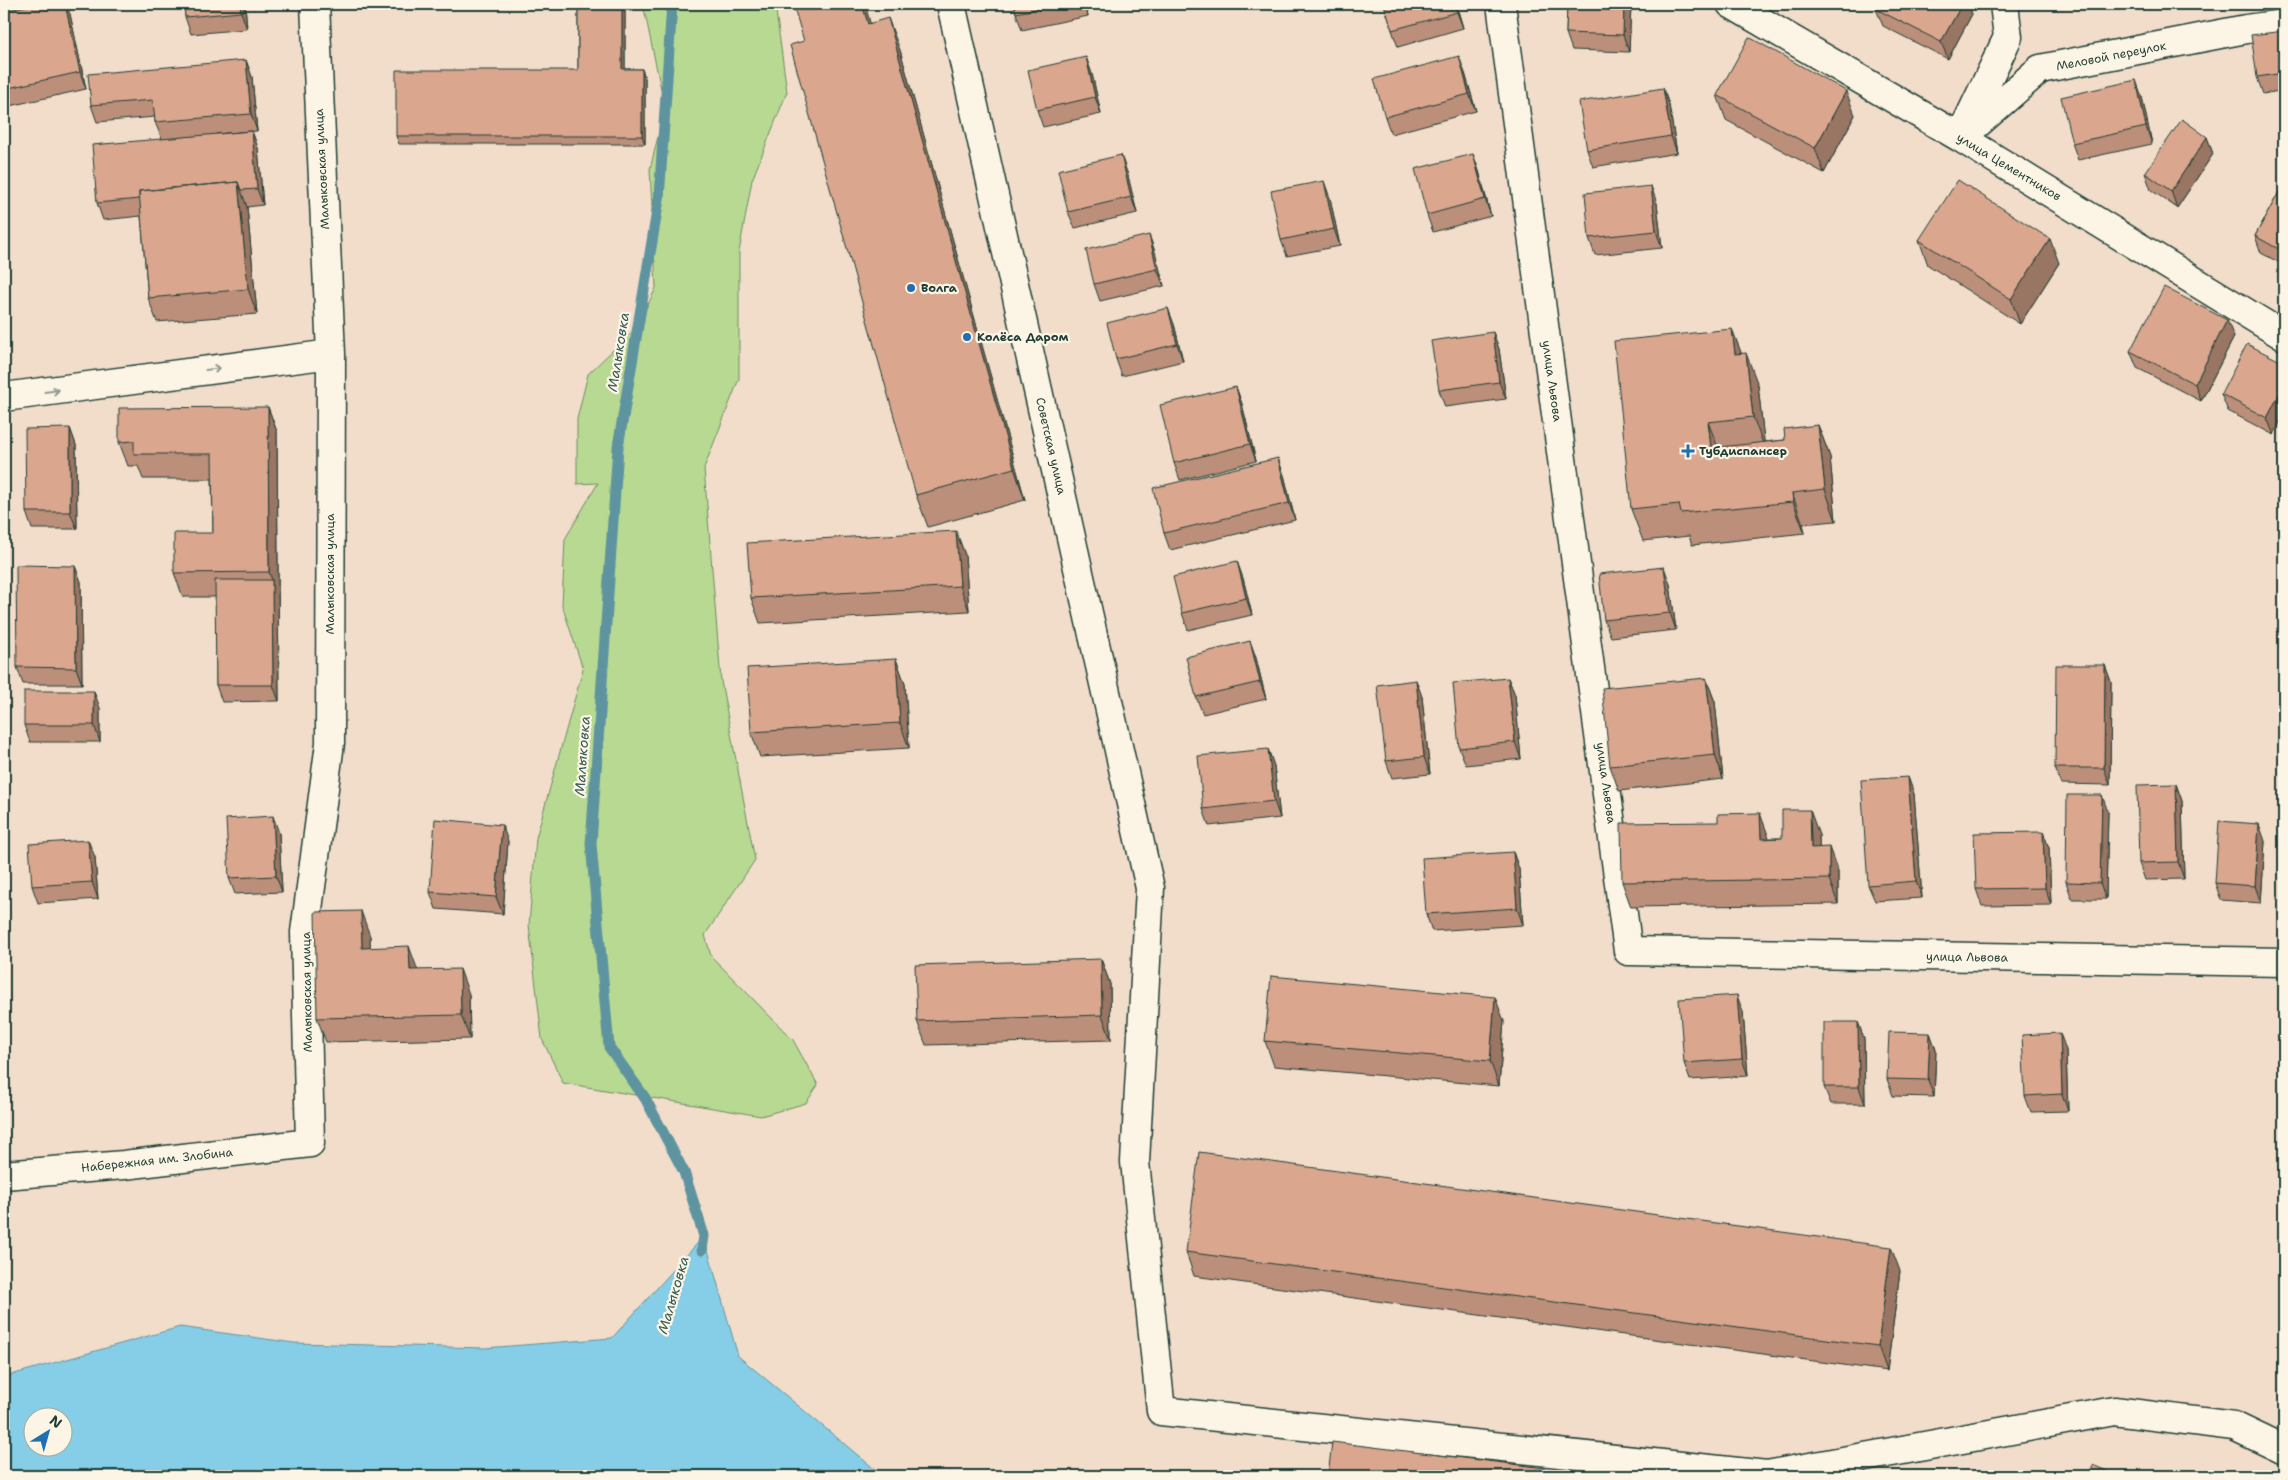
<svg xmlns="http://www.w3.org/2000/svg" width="2288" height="1480" viewBox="0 0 2288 1480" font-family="'Shantell Sans',sans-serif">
  <rect width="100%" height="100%" fill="#f2ddcb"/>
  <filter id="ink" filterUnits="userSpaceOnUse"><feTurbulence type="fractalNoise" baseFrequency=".02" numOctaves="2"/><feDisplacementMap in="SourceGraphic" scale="10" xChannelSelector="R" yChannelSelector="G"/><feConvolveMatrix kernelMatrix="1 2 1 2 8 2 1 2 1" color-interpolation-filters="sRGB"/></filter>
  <g filter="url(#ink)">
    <path fill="#b8d992" stroke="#6c8b63" d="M 643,4 L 775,4 L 787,92 L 752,180 L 739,252 L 739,379 L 704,468 L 721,681 L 755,860 L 705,935 L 711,956 L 793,1040 L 818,1085 L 806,1103 L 761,1116 L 563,1083 L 542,1039 L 529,925 L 536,838 L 583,669 L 562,605 L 565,539 L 598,483 L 577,484 L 577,419 L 588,374 L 637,327 L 656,288 L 650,169 L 665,108 Z"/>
    <path fill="#86cee7" stroke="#5d949f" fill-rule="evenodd" d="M 704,1236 L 738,1356 L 883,1476 L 4,1476 L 4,1377 L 180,1327 L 294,1343 L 485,1348 L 612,1338 ZM 32,1418 L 62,1418 L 62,1448 L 32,1448 Z"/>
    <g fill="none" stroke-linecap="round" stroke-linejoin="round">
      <path stroke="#5d949f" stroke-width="11" d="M 672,4 L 659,199 L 618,447 L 591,844 L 609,1047 L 645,1098 L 684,1172 L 704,1236 L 702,1250"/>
      <g stroke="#1f3d34" stroke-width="31">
        <path id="minor" d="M 951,4 L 1150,888 L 1135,1162 L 1161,1411 L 1767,1475 L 2114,1411 L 2234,1426 L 2284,1450
          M 1501,4 L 1628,951 L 2284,962
          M 1731,4 L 1961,138 L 2284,336
          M 1964,129 L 2008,37 L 2004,4
          M 1961,138 L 2040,69 L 2246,29 L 2284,24
          M 4,397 L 331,354
          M 4,1175 L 124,1165 L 310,1143 L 305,932 L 330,743 L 331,354 L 315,4"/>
      </g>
      <use href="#minor" stroke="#fcf5e5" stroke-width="28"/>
    </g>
    <path fill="#bb8f7a" stroke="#1f3d34" d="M 184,4 L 245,4 L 247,29 L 191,34 L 185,17 Z
      M 578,4 L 625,4 L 625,69 L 642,69 L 645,78 L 645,144 L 399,144 L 396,136 L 578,70 Z
      M 1014,4 L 1085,4 L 1088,16 L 1022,30 L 1016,13 Z
      M 1384,4 L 1456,4 L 1463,28 L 1398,47 L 1392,30 Z
      M 1567,4 L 1631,4 L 1629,52 L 1572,50 L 1566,33 Z
      M 1879,4 L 1968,4 L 1972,14 L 1948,59 L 1883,26 L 1876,9 Z
      M 4,11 L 70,14 L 86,89 L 5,107 L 4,105 Z
      M 870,23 L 900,50 L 1025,500 L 928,527 L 916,495 Z
      M 2284,31 L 2284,90 L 2263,94 L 2257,77 Z
      M 1086,57 L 1092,74 L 1101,114 L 1043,127 L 1037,110 Z
      M 246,60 L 252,77 L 257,131 L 216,134 L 252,131 L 258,148 L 263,205 L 247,207 L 257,314 L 157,322 L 148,298 L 141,216 L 103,220 L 97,203 L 162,139 L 155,122 L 155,117 L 97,122 L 91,105 Z
      M 1465,73 L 1476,111 L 1391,134 L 1385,117 Z
      M 1663,88 L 1669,105 L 1677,153 L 1593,167 L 1587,150 Z
      M 1717,95 L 1855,115 L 1824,173 L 1726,120 Z
      M 2142,97 L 2152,144 L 2078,160 L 2072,143 Z
      M 2207,137 L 2213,154 L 2177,208 L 2151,190 L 2145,173 Z
      M 1473,154 L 1479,171 L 1491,216 L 1433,232 L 1427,215 Z
      M 1127,172 L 1137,213 L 1075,228 L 1068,212 Z
      M 2284,183 L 2284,265 L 2261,253 L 2255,236 Z
      M 1330,198 L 1340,246 L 1287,256 L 1281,240 Z
      M 1657,203 L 1662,248 L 1595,255 L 1589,238 Z
      M 1149,235 L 1155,252 L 1164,286 L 1100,301 L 1094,284 Z
      M 1919,240 L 2059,263 L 2020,324 L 1928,265 Z
      M 1174,324 L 1183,361 L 1122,376 L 1116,359 Z
      M 1732,329 L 1741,353 L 1758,385 L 1764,442 L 1785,440 L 1818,425 L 1830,457 L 1836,521 L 1803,524 L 1805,533 L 1692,545 L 1689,536 L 1643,541 L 1631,509 Z
      M 1493,332 L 1499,349 L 1506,399 L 1445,407 L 1439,390 Z
      M 2234,337 L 2201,401 L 2137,368 L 2130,351 Z
      M 2284,363 L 2274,435 L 2228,411 L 2221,394 Z
      M 1236,387 L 1242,404 L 1256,461 L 1180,480 L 1174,463 Z
      M 268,407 L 277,432 L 279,701 L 222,702 L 216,685 L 216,597 L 183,597 L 174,573 L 213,533 L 212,479 L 143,479 L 138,466 L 128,466 L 119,442 Z
      M 70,428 L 76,445 L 77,529 L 32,529 L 26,512 Z
      M 1284,475 L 1295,520 L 1170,550 L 1164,533 Z
      M 956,531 L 965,555 L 969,611 L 760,623 L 751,598 Z
      M 75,566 L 81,582 L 82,684 L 23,684 L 17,667 Z
      M 1243,578 L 1252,615 L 1188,630 L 1182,613 Z
      M 1670,584 L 1676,630 L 1611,637 L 1604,620 Z
      M 1250,641 L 1256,658 L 1266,699 L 1203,714 L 1196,697 Z
      M 896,659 L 905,684 L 909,748 L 760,757 L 751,732 Z
      M 2105,665 L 2111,682 L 2110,785 L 2061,784 L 2055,768 Z
      M 1508,678 L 1515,695 L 1521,759 L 1466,765 L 1459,748 Z
      M 1706,678 L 1715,702 L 1723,779 L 1619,791 L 1610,766 Z
      M 1416,680 L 1422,697 L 1430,774 L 1392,778 L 1386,761 Z
      M 100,708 L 100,742 L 30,742 L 24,725 Z
      M 1268,749 L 1274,766 L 1280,818 L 1209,826 L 1203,809 Z
      M 1908,777 L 1914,794 L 1922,898 L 1875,901 L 1868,885 Z
      M 2176,784 L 2182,801 L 2184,879 L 2145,880 L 2139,863 Z
      M 2108,812 L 2106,899 L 2072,899 L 2066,882 Z
      M 2043,832 L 2049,848 L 2051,905 L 1982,906 L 1976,889 Z
      M 279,833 L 282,892 L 235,894 L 229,878 Z
      M 1819,835 L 1819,847 L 1838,872 L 1838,904 L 1631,907 L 1622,882 L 1769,838 L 1782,838 Z
      M 508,841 L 503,914 L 436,909 L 430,892 Z
      M 2265,841 L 2261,903 L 2221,900 L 2215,883 Z
      M 1513,852 L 1519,869 L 1523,925 L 1432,931 L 1426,914 Z
      M 95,857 L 98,899 L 38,903 L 32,886 Z
      M 370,936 L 370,947 L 469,994 L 470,1039 L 326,1042 L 317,1018 Z
      M 1101,959 L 1110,984 L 1111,1040 L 926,1045 L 917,1021 Z
      M 1743,1012 L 1748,1076 L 1690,1080 L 1684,1063 Z
      M 1504,1021 L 1499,1086 L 1274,1066 L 1265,1041 Z
      M 1858,1022 L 1864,1039 L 1865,1104 L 1831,1104 L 1824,1087 Z
      M 1930,1033 L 1936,1050 L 1934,1097 L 1893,1096 L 1887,1079 Z
      M 2066,1050 L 2068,1111 L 2031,1112 L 2025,1096 Z
      M 1186,1252 L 1900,1271 L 1887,1371 L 1194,1276 Z"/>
    <path fill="#997463" stroke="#1f3d34" d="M 65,4 L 66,4 L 70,14 L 86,89 L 80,72 Z
      M 240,4 L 245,4 L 247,29 L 241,12 Z
      M 622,4 L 625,4 L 625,78 L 622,69 Z
      M 862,4 L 865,4 L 879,55 L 868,24 Z
      M 1084,4 L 1085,4 L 1088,16 Z
      M 1454,4 L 1456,4 L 1463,28 Z
      M 1624,4 L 1631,4 L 1629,52 L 1623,35 Z
      M 1962,4 L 1968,4 L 1972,14 L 1948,59 L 1941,42 Z
      M 888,18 L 900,50 L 1025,500 L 1014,468 Z
      M 1459,56 L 1465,73 L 1476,111 L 1469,94 Z
      M 1086,57 L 1092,74 L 1101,114 L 1095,97 Z
      M 246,60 L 252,77 L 257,131 L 251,114 Z
      M 642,69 L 645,78 L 645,144 L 642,136 Z
      M 2136,80 L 2142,97 L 2152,144 L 2146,127 Z
      M 1663,88 L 1669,105 L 1677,153 L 1671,136 Z
      M 1846,91 L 1855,115 L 1824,173 L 1815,148 Z
      M 252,131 L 258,148 L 263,205 L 257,189 Z
      M 2207,137 L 2213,154 L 2177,208 L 2171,191 Z
      M 1473,154 L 1479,171 L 1491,216 L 1485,199 Z
      M 1121,155 L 1127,172 L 1137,213 L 1131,197 Z
      M 1324,181 L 1330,198 L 1340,246 L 1334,229 Z
      M 238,182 L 247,207 L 257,314 L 248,289 Z
      M 1651,186 L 1657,203 L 1662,248 L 1656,231 Z
      M 1149,235 L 1155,252 L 1164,286 L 1157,269 Z
      M 2050,239 L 2059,263 L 2020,324 L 2011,299 Z
      M 1168,308 L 1174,324 L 1183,361 L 1177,344 Z
      M 2227,320 L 2234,337 L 2201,401 L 2195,384 Z
      M 1732,329 L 1744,360 L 1735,354 Z
      M 1493,332 L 1499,349 L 1506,399 L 1499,382 Z
      M 1746,353 L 1758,385 L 1765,449 L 1753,417 Z
      M 2284,385 L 2284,414 L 2274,435 L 2267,418 Z
      M 1236,387 L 1242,404 L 1256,461 L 1250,444 Z
      M 268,407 L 277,432 L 279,701 L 273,685 L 272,580 L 269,572 Z
      M 1708,422 L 1720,453 L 1711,448 Z
      M 1818,425 L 1830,457 L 1836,521 L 1825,489 Z
      M 70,428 L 76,445 L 77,529 L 70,512 Z
      M 1278,458 L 1284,475 L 1295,520 L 1289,503 Z
      M 1792,493 L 1803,524 L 1805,533 L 1793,502 Z
      M 956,531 L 965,555 L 969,611 L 960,586 Z
      M 1237,561 L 1243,578 L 1252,615 L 1246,598 Z
      M 75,566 L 81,582 L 82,684 L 76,668 Z
      M 1664,567 L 1670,584 L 1676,630 L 1670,613 Z
      M 1250,641 L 1256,658 L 1266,699 L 1260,682 Z
      M 896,659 L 905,684 L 909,748 L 900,723 Z
      M 2105,665 L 2111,682 L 2110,785 L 2104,768 Z
      M 1508,678 L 1515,695 L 1521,759 L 1515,742 Z
      M 1706,678 L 1715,702 L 1723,779 L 1715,755 Z
      M 1416,680 L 1422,697 L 1430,774 L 1424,757 Z
      M 94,691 L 100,708 L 100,742 L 94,725 Z
      M 1268,749 L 1274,766 L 1280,818 L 1274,801 Z
      M 1908,777 L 1914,794 L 1922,898 L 1916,881 Z
      M 2176,784 L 2182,801 L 2184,879 L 2178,862 Z
      M 2102,795 L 2108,812 L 2106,899 L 2100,883 Z
      M 1810,810 L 1819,835 L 1820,872 L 1811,848 Z
      M 1760,813 L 1769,838 L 1770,863 L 1761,839 Z
      M 273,816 L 279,833 L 282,892 L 276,876 Z
      M 2259,824 L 2265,841 L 2261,903 L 2255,886 Z
      M 502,825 L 508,841 L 503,914 L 496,897 Z
      M 2043,832 L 2049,848 L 2051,905 L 2045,888 Z
      M 88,840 L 95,857 L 98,899 L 92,882 Z
      M 1829,847 L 1838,872 L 1838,904 L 1829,879 Z
      M 1513,852 L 1519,869 L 1523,925 L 1517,908 Z
      M 361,911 L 370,936 L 371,972 L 362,948 Z
      M 409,946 L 418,971 L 410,970 Z
      M 1101,959 L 1110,984 L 1111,1040 L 1102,1015 Z
      M 460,969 L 469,994 L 470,1039 L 461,1015 Z
      M 1737,995 L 1743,1012 L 1748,1076 L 1742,1059 Z
      M 1495,997 L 1504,1021 L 1499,1086 L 1490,1061 Z
      M 1858,1022 L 1864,1039 L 1865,1104 L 1859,1087 Z
      M 1930,1033 L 1936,1050 L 1934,1097 L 1928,1080 Z
      M 2060,1033 L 2066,1050 L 2068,1111 L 2062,1094 Z
      M 1891,1247 L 1900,1271 L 1887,1371 L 1878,1346 Z
      M 1545,1468 L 1548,1476 L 1544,1476 Z"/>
    <path fill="#daa68e" stroke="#1f3d34" d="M 36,4 L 65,4 L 80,72 L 4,89 L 4,11 Z
      M 184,4 L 240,4 L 241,12 L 185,17 Z
      M 578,4 L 622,4 L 622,69 L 642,69 L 642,136 L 396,136 L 396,70 L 578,70 Z
      M 793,4 L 862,4 L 868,24 L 888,18 L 1014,468 L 916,495 L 790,45 L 804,41 Z
      M 1014,4 L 1060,4 L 1016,13 Z
      M 1384,4 L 1454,4 L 1457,12 L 1392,30 Z
      M 1567,4 L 1624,4 L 1623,35 L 1566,33 Z
      M 1879,4 L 1962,4 L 1941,42 L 1876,9 Z
      M 2284,31 L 2284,73 L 2257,77 L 2251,35 Z
      M 1749,37 L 1846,91 L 1815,148 L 1717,95 Z
      M 1459,56 L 1469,94 L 1385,117 L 1374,79 Z
      M 1086,57 L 1095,97 L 1037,110 L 1028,70 Z
      M 246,60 L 251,114 L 155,122 L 153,100 L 91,105 L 88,74 Z
      M 2136,80 L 2146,127 L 2072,143 L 2061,97 Z
      M 1663,88 L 1671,136 L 1587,150 L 1579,102 Z
      M 2182,119 L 2207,137 L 2171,191 L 2145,173 Z
      M 252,131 L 257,189 L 241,190 L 238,182 L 139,191 L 139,199 L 97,203 L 92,145 Z
      M 1473,154 L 1485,199 L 1427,215 L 1415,169 Z
      M 1121,155 L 1131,197 L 1068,212 L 1058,170 Z
      M 1958,180 L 2050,239 L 2011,299 L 1919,240 Z
      M 1324,181 L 1334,229 L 1281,240 L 1271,191 Z
      M 238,182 L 248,289 L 148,298 L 139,191 Z
      M 2284,183 L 2284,252 L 2255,236 Z
      M 1651,186 L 1656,231 L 1589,238 L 1585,193 Z
      M 1149,235 L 1157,269 L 1094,284 L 1086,250 Z
      M 2164,287 L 2227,320 L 2195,384 L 2130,351 Z
      M 1168,308 L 1177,344 L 1116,359 L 1107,323 Z
      M 1732,329 L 1735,354 L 1746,353 L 1753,417 L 1708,422 L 1711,448 L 1785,440 L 1784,429 L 1818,425 L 1825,489 L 1792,493 L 1793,502 L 1681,513 L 1679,504 L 1631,509 L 1614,341 Z
      M 1493,332 L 1499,382 L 1439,390 L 1431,341 Z
      M 2247,344 L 2284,363 L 2284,385 L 2267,418 L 2221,394 Z
      M 1236,387 L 1250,444 L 1174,463 L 1160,405 Z
      M 268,407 L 269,572 L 174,573 L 174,533 L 213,533 L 212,454 L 134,454 L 134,441 L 119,442 L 119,408 Z
      M 70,428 L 70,512 L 26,512 L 25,429 Z
      M 1278,458 L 1289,503 L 1164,533 L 1153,488 Z
      M 956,531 L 960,586 L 751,598 L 747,543 Z
      M 1237,561 L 1246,598 L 1182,613 L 1173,577 Z
      M 16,565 L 75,566 L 76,668 L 17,667 Z
      M 1664,567 L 1670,613 L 1604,620 L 1599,574 Z
      M 215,580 L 272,580 L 273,685 L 216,685 Z
      M 1250,641 L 1260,682 L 1196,697 L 1186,657 Z
      M 896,659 L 900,723 L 751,732 L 747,668 Z
      M 2056,665 L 2105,665 L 2104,768 L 2055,768 Z
      M 1508,678 L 1515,742 L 1459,748 L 1453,683 Z
      M 1706,678 L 1715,755 L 1610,766 L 1602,688 Z
      M 1416,680 L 1424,757 L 1386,761 L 1377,685 Z
      M 24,691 L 94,691 L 94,725 L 24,725 Z
      M 1268,749 L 1274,801 L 1203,809 L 1198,756 Z
      M 1908,777 L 1916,881 L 1868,885 L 1861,780 Z
      M 2176,784 L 2178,862 L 2139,863 L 2137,785 Z
      M 2067,795 L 2102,795 L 2100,883 L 2066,882 Z
      M 1782,810 L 1810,810 L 1811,848 L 1829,847 L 1829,879 L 1622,882 L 1621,823 L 1718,822 L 1718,814 L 1760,813 L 1761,839 L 1782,838 Z
      M 273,816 L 276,876 L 229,878 L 226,819 Z
      M 435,819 L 502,825 L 496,897 L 430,892 Z
      M 2219,821 L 2259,824 L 2255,886 L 2215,883 Z
      M 2043,832 L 2045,888 L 1976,889 L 1974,833 Z
      M 88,840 L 92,882 L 32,886 L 29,844 Z
      M 1513,852 L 1517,908 L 1426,914 L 1422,858 Z
      M 361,911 L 362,948 L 409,946 L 410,970 L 460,969 L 461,1015 L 317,1018 L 315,912 Z
      M 1101,959 L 1102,1015 L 917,1021 L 915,965 Z
      M 1271,976 L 1495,997 L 1490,1061 L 1265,1041 Z
      M 1737,995 L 1742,1059 L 1684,1063 L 1679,999 Z
      M 1824,1022 L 1858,1022 L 1859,1087 L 1824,1087 Z
      M 1889,1032 L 1930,1033 L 1928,1080 L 1887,1079 Z
      M 2060,1033 L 2062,1094 L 2025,1096 L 2022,1035 Z
      M 1199,1152 L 1891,1247 L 1878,1346 L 1186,1252 Z
      M 1332,1442 L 1545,1468 L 1544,1476 L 1328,1476 Z
      M 2093,1465 L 2118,1476 L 2088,1476 Z"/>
    <defs><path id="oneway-shaft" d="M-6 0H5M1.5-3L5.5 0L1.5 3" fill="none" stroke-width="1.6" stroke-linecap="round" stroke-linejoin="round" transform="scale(1.25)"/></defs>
    <g stroke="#8e998c">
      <use href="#oneway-shaft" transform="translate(213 369) rotate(-8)"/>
      <use href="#oneway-shaft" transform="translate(52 391) rotate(-8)"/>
    </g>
  </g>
  <g fill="#1f6fb2" stroke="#fcf5e5" stroke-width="2">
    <circle cx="911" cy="288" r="5"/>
    <circle cx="967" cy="337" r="5"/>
    <path d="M1685.5 443.5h5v5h5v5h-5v5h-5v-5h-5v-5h5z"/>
  </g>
  <g text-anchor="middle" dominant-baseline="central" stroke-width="4.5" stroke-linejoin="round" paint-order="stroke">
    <g font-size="12" fill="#1f3d34" stroke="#fcf5e5">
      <text transform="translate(2111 56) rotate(-11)">Меловой переулок</text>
      <text transform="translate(2009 167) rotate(31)">улица Цементников</text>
      <text transform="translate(322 169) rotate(-93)">Малыковская улица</text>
      <text transform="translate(1552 381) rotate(82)">улица Львова</text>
      <text transform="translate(1051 446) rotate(77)">Советская улица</text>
      <text transform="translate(330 574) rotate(-90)">Малыковская улица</text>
      <text transform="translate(1606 783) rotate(82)">улица Львова</text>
      <text transform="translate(1967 957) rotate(1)">улица Львова</text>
      <text transform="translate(307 992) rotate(-91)">Малыковская улица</text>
      <text transform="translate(157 1160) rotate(-6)">Набережная им. Злобина</text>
    </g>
    <g font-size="12" font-weight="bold" fill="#1f3d34" stroke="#fcf5e5" text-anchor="start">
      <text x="921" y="288">Волга</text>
      <text x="977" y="337">Колёса Даром</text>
      <text x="1699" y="451">Тубдиспансер</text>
    </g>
    <g font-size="14" font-style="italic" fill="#345a58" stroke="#fcf5e5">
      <text transform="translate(618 352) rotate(-81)">Малыковка</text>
      <text transform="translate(582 756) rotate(-86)">Малыковка</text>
      <text transform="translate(673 1295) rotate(-74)">Малыковка</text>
    </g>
  </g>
  <rect width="2288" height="1480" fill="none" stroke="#fcf5e5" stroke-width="20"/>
  <rect x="10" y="10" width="2268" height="1460" fill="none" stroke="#1f3d34" stroke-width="2" filter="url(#ink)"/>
  <g transform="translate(48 1432) rotate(37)"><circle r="24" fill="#fcf5e5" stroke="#a4ab9e"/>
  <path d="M0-4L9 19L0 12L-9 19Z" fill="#1f6fb2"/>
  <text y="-8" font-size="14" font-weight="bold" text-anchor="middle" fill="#1f3d34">N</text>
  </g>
</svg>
